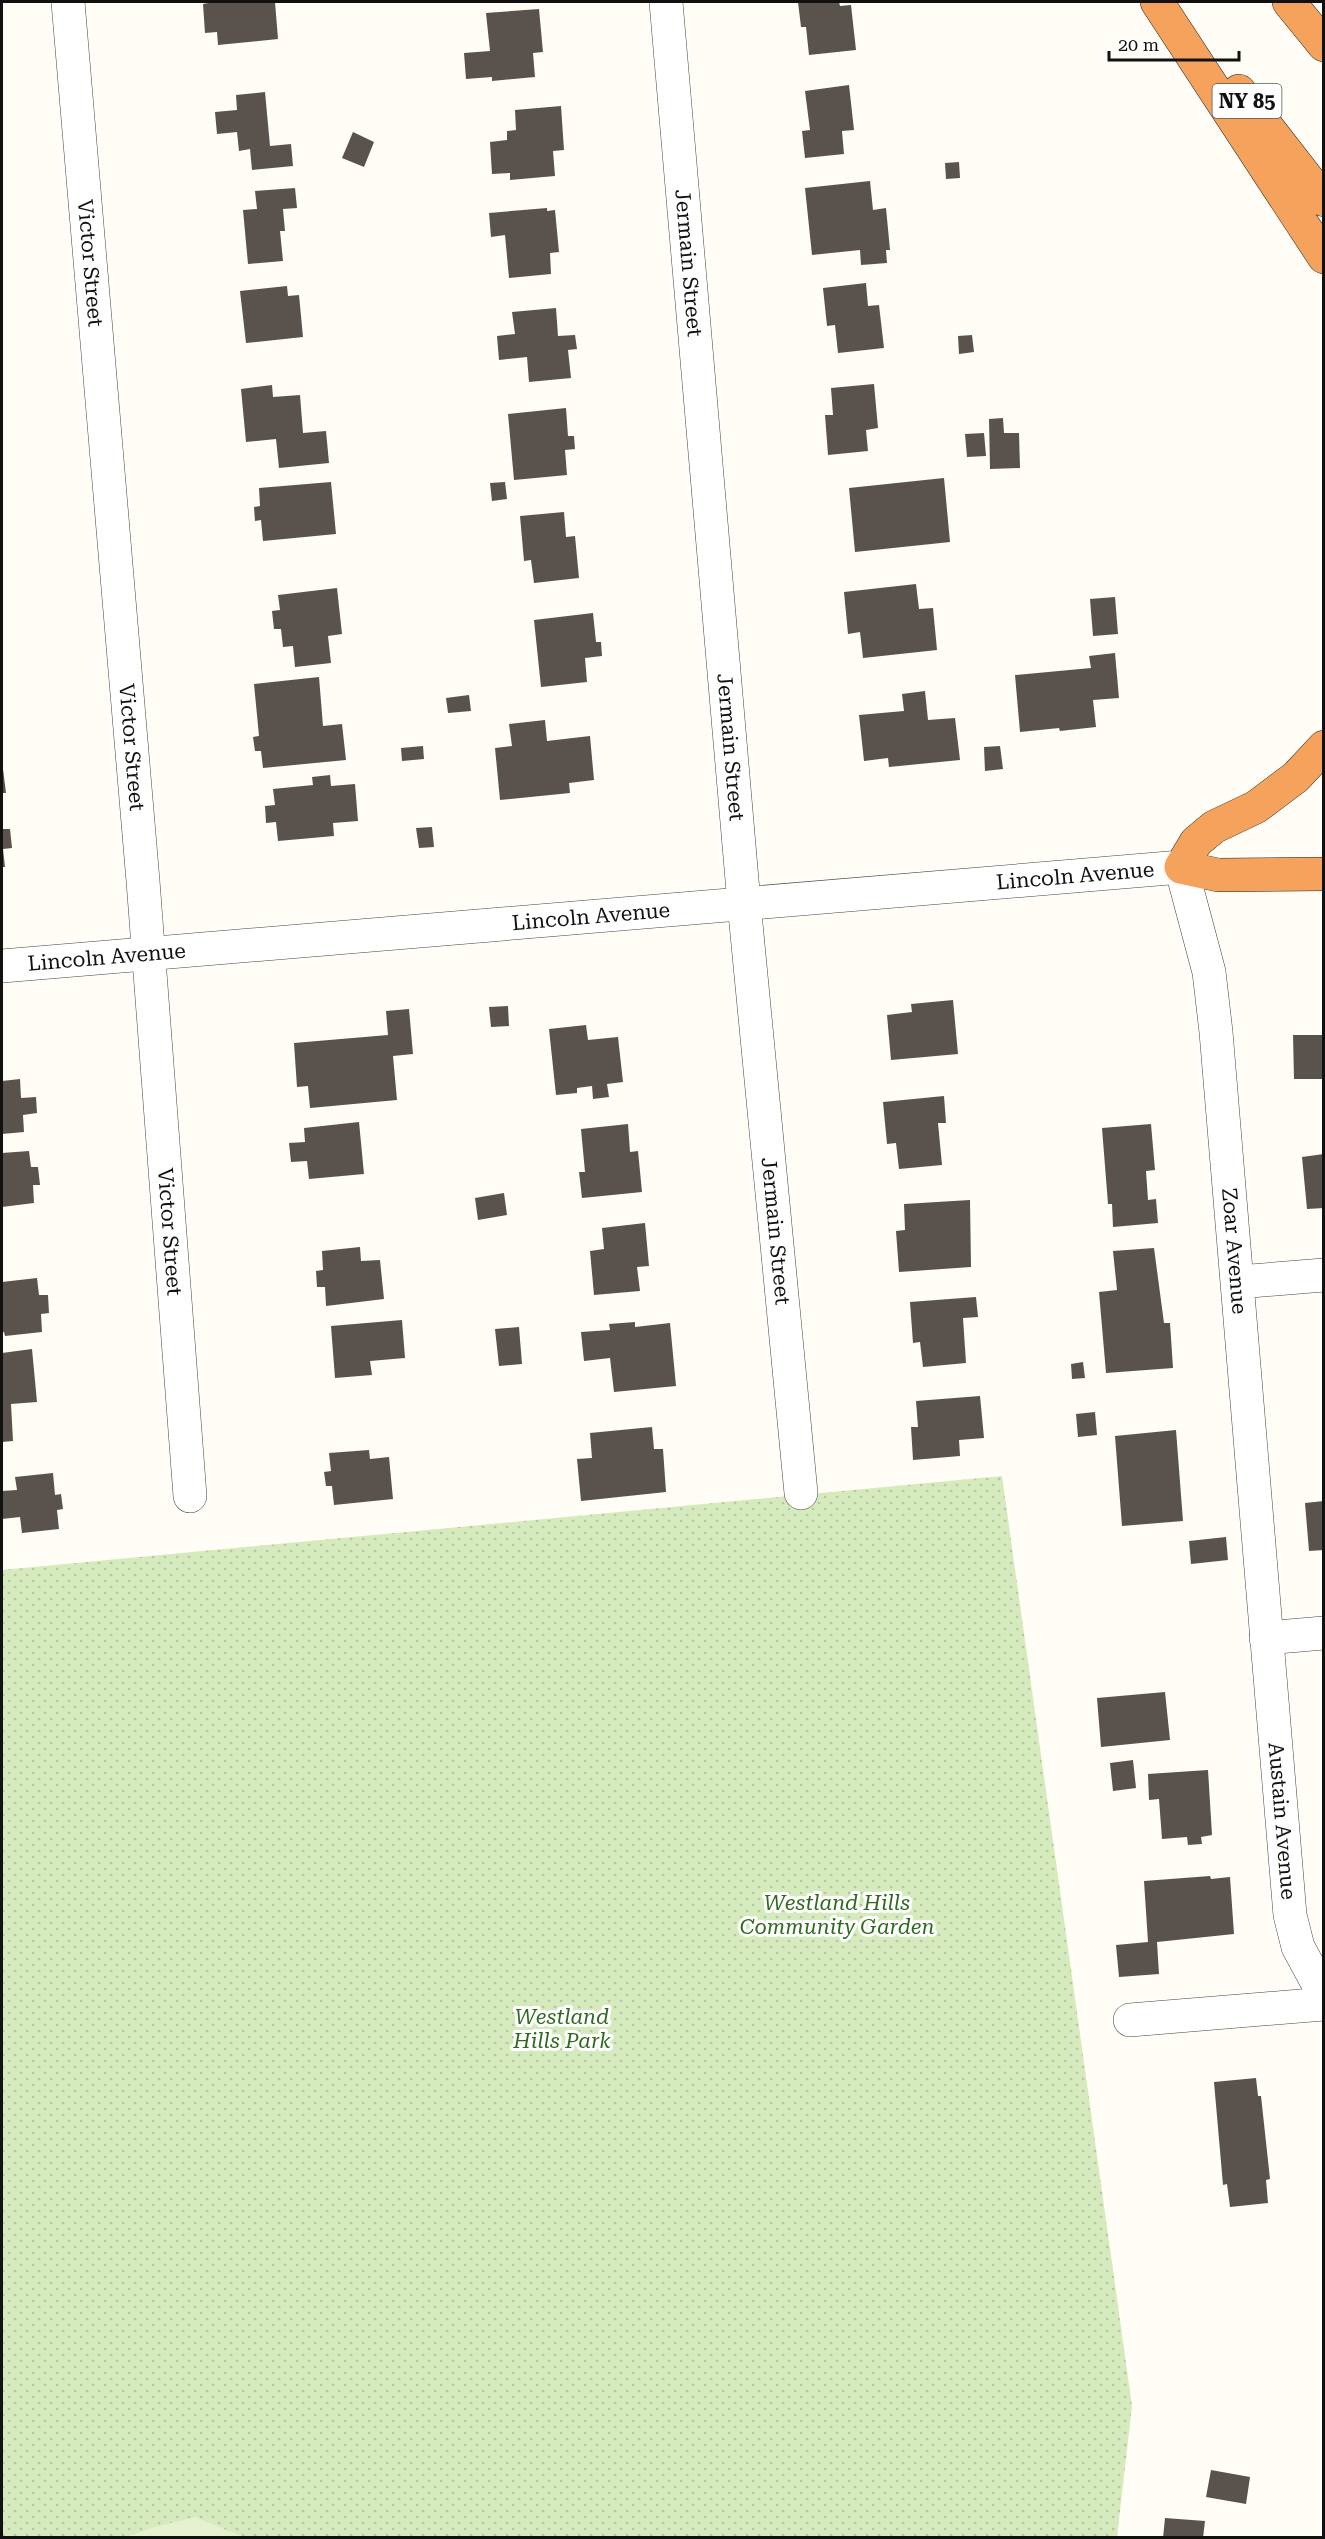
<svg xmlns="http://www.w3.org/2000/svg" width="1325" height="2539" viewBox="0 0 1325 2539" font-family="'Roboto Serif',serif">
  <defs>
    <pattern id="green-dots" width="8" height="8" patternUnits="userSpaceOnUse" patternTransform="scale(1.5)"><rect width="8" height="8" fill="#d5ebbd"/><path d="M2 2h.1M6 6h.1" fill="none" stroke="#b6c8a1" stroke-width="1.8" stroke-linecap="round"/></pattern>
  </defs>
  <rect width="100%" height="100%" fill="#fffdf5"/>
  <path fill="url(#green-dots)" d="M 1002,1476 L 1132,2406 L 1117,2537 L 2,2538 L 2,1570 Z"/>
  <path fill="#e6f2cf" d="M 196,2517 L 243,2537 L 126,2537 L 154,2527 Z"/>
  <path fill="#5a524d" d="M 214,2 L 275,2 L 278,39 L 218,45 L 217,32 L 205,33 L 203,4 Z
    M 798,2 L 839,2 L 840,6 L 851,5 L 856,50 L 809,55 L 806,27 L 801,27 Z
    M 539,9 L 543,52 L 533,53 L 535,77 L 492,81 L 492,77 L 466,79 L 464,53 L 490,51 L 486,13 Z
    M 849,85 L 854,130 L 842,131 L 844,154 L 805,158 L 802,131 L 810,130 L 805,91 Z
    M 265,92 L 270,146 L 291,144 L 293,166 L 252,170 L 250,149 L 239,151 L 237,132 L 217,134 L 215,112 L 237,110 L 236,95 Z
    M 561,106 L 564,150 L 553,151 L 555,176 L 510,180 L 510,173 L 492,174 L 490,142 L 507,140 L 507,131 L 516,130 L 515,110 Z
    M 353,132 L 374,142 L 364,167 L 342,158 Z
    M 959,162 L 960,178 L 946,179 L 945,163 Z
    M 870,181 L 873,210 L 886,208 L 890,250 L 886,250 L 887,263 L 861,265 L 860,250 L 812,255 L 805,188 Z
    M 295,188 L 297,208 L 283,209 L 285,231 L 280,231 L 283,261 L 248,264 L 243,210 L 257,209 L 255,191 Z
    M 547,208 L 547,211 L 555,210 L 559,252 L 550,253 L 551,274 L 509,278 L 505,235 L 491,237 L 489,213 Z
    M 866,283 L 868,306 L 879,305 L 884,348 L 838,353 L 835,325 L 827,326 L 823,288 Z
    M 287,286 L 288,296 L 299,295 L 303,337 L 246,343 L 240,291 Z
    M 556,308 L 558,336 L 575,335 L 577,349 L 568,350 L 571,378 L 529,382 L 527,357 L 499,360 L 497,336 L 515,334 L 512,312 Z
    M 972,335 L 974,352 L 959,354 L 958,336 Z
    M 874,384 L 878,428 L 866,430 L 868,451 L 828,455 L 825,415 L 833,415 L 831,388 Z
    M 272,385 L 273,397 L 300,395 L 303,433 L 326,431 L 329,463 L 279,468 L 276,439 L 246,442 L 241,389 Z
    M 566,408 L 568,436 L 574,436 L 575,449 L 565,450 L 567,475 L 514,480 L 508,414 Z
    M 1003,418 L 1004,433 L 1019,433 L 1020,468 L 990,469 L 989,419 Z
    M 984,433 L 986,456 L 967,457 L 965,434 Z
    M 944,478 L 950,542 L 855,552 L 849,488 Z
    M 331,482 L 336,534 L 263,541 L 261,520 L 255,521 L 254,507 L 260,506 L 259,488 Z
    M 505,482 L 507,499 L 492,501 L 490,483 Z
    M 564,512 L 566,537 L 575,536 L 579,578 L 534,583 L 531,560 L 524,561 L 520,516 Z
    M 916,584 L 919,609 L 933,608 L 937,650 L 863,658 L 860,632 L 848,634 L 844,592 Z
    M 337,588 L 342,634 L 328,636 L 331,663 L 295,667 L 293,646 L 283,647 L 281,629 L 274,629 L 272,611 L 280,610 L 278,595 Z
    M 1115,597 L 1118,634 L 1093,636 L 1090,599 Z
    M 593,613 L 596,642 L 601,642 L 602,656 L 585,658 L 587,682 L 541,687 L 534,620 Z
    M 1115,653 L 1119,698 L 1093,700 L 1096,727 L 1060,731 L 1059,728 L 1020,732 L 1015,675 L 1091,668 L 1089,656 Z
    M 319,677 L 323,726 L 342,724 L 346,760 L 263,768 L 261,751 L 255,751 L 253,737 L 259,736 L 254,684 Z
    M 925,691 L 928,720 L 955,718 L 960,760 L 889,767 L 888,758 L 864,761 L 859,715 L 904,711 L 902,694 Z
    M 469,695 L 471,711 L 448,713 L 446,698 Z
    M 545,720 L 547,741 L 590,736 L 594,780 L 569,783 L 570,793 L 500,800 L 495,748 L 512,746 L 509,724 Z
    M 423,746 L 424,759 L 402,761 L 401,748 Z
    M 1000,746 L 1003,769 L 985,771 L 984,747 Z
    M 2,761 L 6,793 L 2,793 Z
    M 330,775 L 331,786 L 355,784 L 358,821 L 333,823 L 334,836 L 278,841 L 276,822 L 266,823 L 265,806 L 275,805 L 273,789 L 313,785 L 312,777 Z
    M 432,827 L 434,847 L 419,848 L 416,828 Z
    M 2,829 L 10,829 L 12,848 L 3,849 L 5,867 L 2,867 Z
    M 953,1000 L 958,1054 L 891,1060 L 887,1015 L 912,1012 L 911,1004 Z
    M 508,1006 L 509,1026 L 491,1027 L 489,1007 Z
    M 409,1009 L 413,1054 L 393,1056 L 397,1100 L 310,1108 L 308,1086 L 297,1087 L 294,1043 L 388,1035 L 386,1011 Z
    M 586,1025 L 588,1040 L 618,1037 L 623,1082 L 607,1084 L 609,1097 L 593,1099 L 592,1086 L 577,1088 L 577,1093 L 556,1095 L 549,1029 Z
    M 1293,1035 L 1324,1035 L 1324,1079 L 1294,1079 Z
    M 20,1079 L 21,1098 L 36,1097 L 37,1113 L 23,1115 L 24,1132 L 2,1134 L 2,1081 Z
    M 944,1096 L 946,1123 L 938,1123 L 942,1165 L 899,1169 L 896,1143 L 887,1144 L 883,1102 Z
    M 359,1122 L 364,1174 L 309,1179 L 307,1161 L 291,1162 L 289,1143 L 305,1142 L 304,1128 Z
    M 628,1124 L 630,1152 L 638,1151 L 642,1192 L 582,1198 L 579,1172 L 585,1172 L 581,1129 Z
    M 1151,1124 L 1155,1170 L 1146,1171 L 1148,1200 L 1156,1199 L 1158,1223 L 1113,1227 L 1112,1204 L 1108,1204 L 1102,1128 Z
    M 29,1151 L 31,1167 L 38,1167 L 40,1185 L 33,1185 L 34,1203 L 2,1207 L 2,1153 Z
    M 1324,1154 L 1324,1208 L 1307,1209 L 1302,1157 Z
    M 504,1193 L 507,1215 L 478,1220 L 475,1198 Z
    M 970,1200 L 971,1267 L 899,1272 L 896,1231 L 905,1230 L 904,1204 Z
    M 645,1223 L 649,1266 L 637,1267 L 640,1291 L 594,1295 L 590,1251 L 604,1249 L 602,1228 Z
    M 360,1247 L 361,1261 L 380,1260 L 384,1299 L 326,1306 L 325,1287 L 317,1287 L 316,1271 L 323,1270 L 322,1251 Z
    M 1154,1248 L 1164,1323 L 1170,1323 L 1173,1368 L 1106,1373 L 1099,1292 L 1117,1290 L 1113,1251 Z
    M 37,1278 L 39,1295 L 48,1295 L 49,1313 L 41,1314 L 42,1332 L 5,1336 L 4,1332 L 2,1332 L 2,1282 Z
    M 976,1297 L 978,1317 L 963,1318 L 966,1363 L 923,1367 L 920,1342 L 913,1343 L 910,1302 Z
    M 402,1320 L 405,1358 L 370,1361 L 372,1375 L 335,1378 L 331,1326 Z
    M 635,1322 L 635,1327 L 670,1323 L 676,1386 L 614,1392 L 610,1358 L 584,1361 L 581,1332 L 610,1330 L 609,1324 Z
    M 519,1327 L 522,1364 L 499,1366 L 495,1329 Z
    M 32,1349 L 37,1402 L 11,1404 L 13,1441 L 2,1442 L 2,1353 Z
    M 1083,1362 L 1085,1378 L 1072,1379 L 1071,1364 Z
    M 980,1396 L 984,1438 L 959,1440 L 960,1456 L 913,1460 L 911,1427 L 918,1427 L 916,1401 Z
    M 1095,1412 L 1097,1435 L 1078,1437 L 1076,1414 Z
    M 652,1427 L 654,1449 L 663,1449 L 666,1492 L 581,1501 L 577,1459 L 592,1458 L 590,1433 Z
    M 1176,1430 L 1183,1521 L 1122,1526 L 1115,1436 Z
    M 369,1450 L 370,1459 L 389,1457 L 393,1499 L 334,1505 L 332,1486 L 326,1486 L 324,1472 L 331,1471 L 329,1453 Z
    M 53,1473 L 55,1495 L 61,1494 L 63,1509 L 57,1510 L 59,1529 L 22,1533 L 20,1517 L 2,1519 L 2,1491 L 17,1490 L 15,1477 Z
    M 1324,1501 L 1324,1550 L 1309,1551 L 1305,1503 Z
    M 1226,1537 L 1228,1560 L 1191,1564 L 1189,1541 Z
    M 1165,1692 L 1170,1740 L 1101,1747 L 1097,1698 Z
    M 1133,1760 L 1136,1788 L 1113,1791 L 1110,1763 Z
    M 1208,1770 L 1212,1835 L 1201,1837 L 1202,1844 L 1188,1845 L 1187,1837 L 1162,1839 L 1159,1799 L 1149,1800 L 1148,1774 Z
    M 1210,1876 L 1211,1879 L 1230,1877 L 1234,1934 L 1157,1942 L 1159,1974 L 1119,1977 L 1116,1945 L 1148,1942 L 1144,1881 Z
    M 1256,2078 L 1258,2096 L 1261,2096 L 1270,2179 L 1266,2180 L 1268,2203 L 1230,2207 L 1227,2184 L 1223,2185 L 1214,2082 Z
    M 1211,2470 L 1250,2477 L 1246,2504 L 1206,2497 Z
    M 1165,2518 L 1205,2521 L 1203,2538 L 1163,2538 Z"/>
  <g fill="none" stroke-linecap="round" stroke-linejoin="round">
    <g stroke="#444" stroke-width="34">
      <g id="minor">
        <path id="s1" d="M 68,2 L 143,881 L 190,1496"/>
        <path id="s2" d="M 666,2 L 744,903 L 801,1493"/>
        <path id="s3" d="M 2,966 L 1181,867 L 1209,972 L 1216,1032 L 1290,1915 L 1298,1947 L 1324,1995"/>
        <path d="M 1238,1282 L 1324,1275"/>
        <path d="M 1266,1638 L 1324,1633"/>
        <path d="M 1130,2020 L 1324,2004"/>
      </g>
    </g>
    <g stroke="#222" stroke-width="34">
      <path id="highway" d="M 1157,2 L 1324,257
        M 1289,2 L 1324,45
        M 1239,91 L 1324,200
        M 1324,747 L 1296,777 L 1256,807 L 1214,827 L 1196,842 L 1181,867 L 1218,875 L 1324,874"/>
    </g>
    <use href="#minor" stroke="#fff" stroke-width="33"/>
    <use href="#highway" stroke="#f5a25d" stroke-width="33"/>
  </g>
  <g text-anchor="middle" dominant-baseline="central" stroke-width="6" stroke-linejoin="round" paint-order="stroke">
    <rect fill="#fff" stroke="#585858" stroke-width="1.5" x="1212.5" y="84" width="69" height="34" rx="4.5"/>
    <g font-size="20" font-weight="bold" fill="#111">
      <text x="1247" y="101">NY 85</text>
    </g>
    <g font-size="21" fill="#111" stroke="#fff">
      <text stroke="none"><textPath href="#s2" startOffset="262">Jermain Street</textPath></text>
      <text stroke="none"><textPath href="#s1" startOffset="262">Victor Street</textPath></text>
      <text stroke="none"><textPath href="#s2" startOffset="748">Jermain Street</textPath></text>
      <text stroke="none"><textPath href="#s1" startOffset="748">Victor Street</textPath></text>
      <text stroke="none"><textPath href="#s3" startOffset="1077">Lincoln Avenue</textPath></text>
      <text stroke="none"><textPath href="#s3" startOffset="591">Lincoln Avenue</textPath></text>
      <text stroke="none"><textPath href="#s3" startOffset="105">Lincoln Avenue</textPath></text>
      <text stroke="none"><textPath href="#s2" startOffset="1234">Jermain Street</textPath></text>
      <text stroke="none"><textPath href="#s1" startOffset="1234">Victor Street</textPath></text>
      <text stroke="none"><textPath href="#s3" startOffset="1572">Zoar Avenue</textPath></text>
      <text stroke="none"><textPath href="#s3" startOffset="2144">Austain Avenue</textPath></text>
    </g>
    <g font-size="21" font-style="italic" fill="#2f6b1f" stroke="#fff">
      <text x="837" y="1903">Westland Hills<tspan x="837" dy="24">Community Garden</tspan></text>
      <text x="562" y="2017">Westland<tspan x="562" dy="24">Hills Park</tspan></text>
    </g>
  </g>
  <rect width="1325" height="2539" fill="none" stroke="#111111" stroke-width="6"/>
  <path d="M1109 51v9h130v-9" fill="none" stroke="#111111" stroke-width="3"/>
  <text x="1118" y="51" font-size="18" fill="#111111" stroke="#ffffff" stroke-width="4.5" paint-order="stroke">20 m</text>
</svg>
